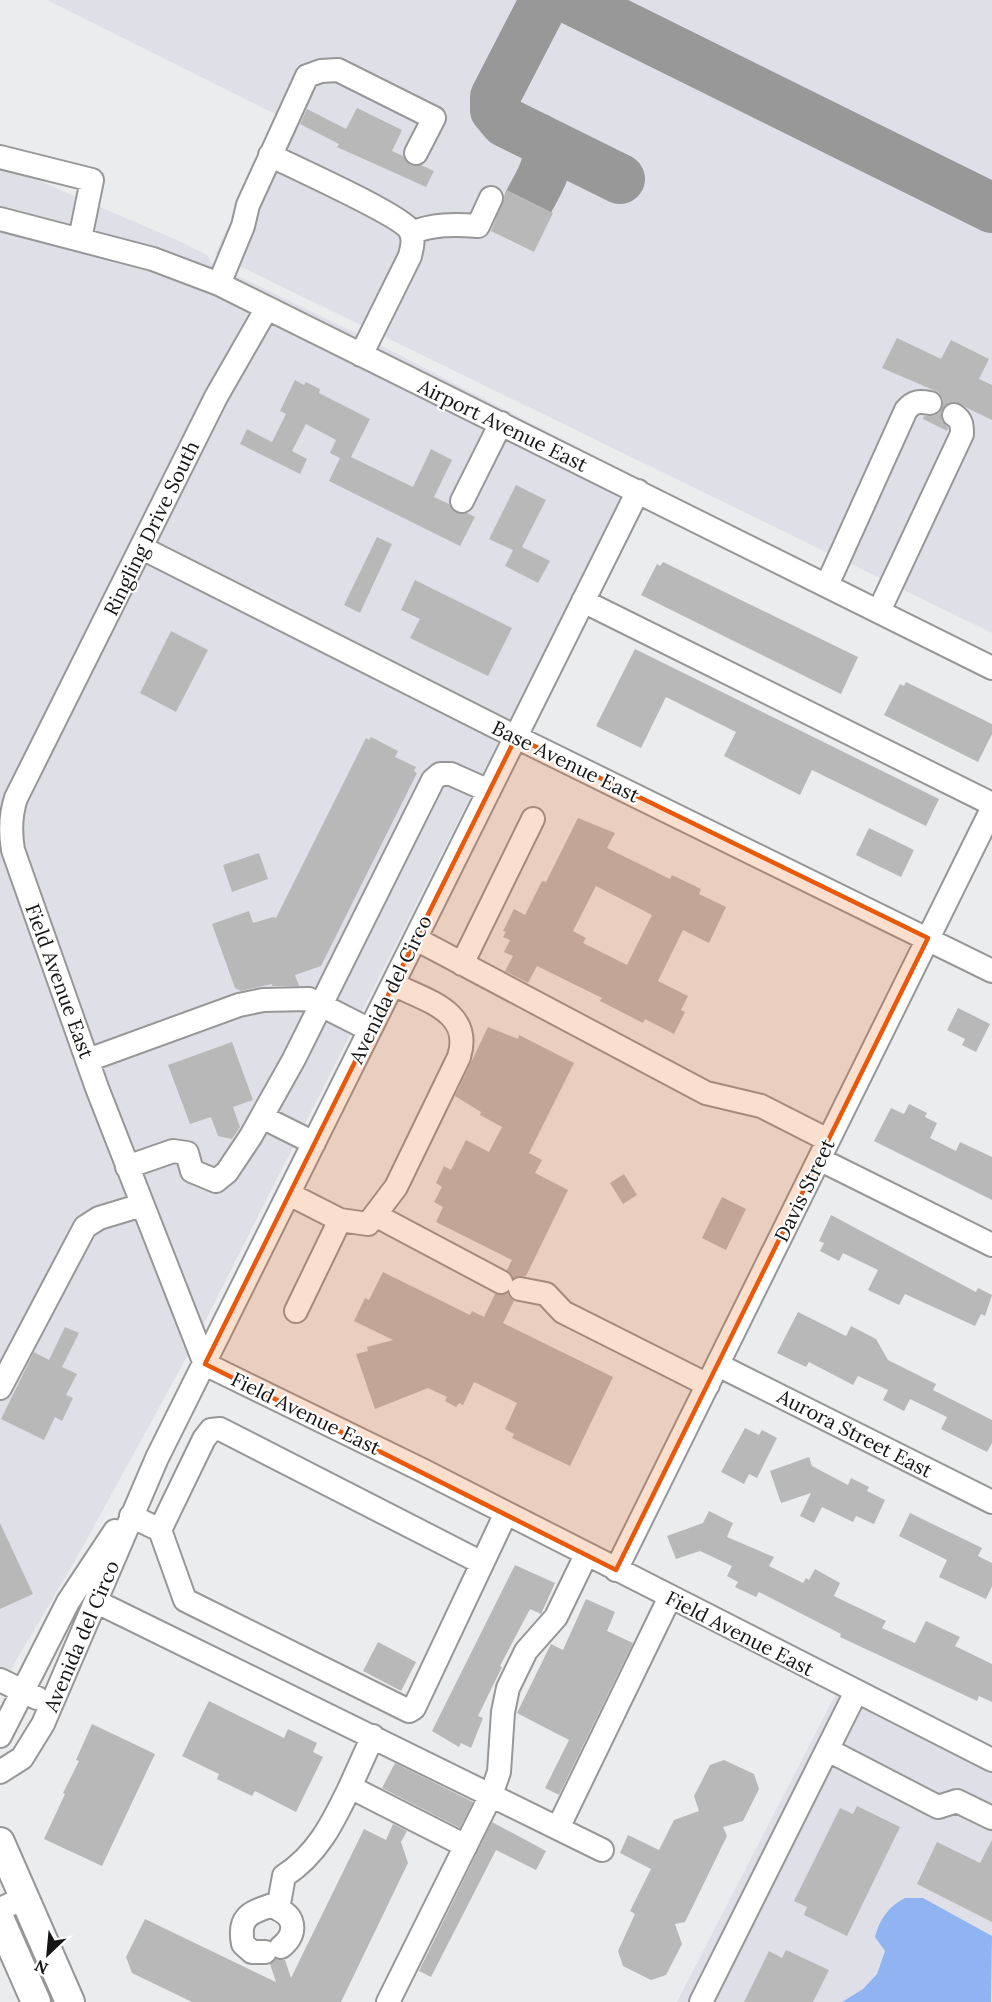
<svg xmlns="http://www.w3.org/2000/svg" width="992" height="2002" viewBox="0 0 992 2002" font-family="Lora,serif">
  <rect width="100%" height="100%" fill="#ebeced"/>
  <path fill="#dfdfe7" d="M 47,0 L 992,0 L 992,633 L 215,254 L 281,117 Z
    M 0,164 L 177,240 L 207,255 L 211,263 L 374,342 L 633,476 L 190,1351 L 76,1559 L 0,1688 Z
    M 843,1680 L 992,1755 L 992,1936 L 923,1899 L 875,1937 L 885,1951 L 877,1974 L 863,1989 L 842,2002 L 677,2002 Z"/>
  <path fill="#8fb4f1" d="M 905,1898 L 923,1898 L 992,1936 L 991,2002 L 842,2002 L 863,1989 L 877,1974 L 885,1951 L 875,1937 C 879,1920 889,1906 905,1898 Z"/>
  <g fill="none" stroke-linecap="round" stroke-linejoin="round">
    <path stroke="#989899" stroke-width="50" d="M 545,0 L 495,97 L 495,110 L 505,122 L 620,179
      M 572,0 L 992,208
      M 529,201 C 538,183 559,155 538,138"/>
  </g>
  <path fill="#b9b8b8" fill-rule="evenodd" d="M 357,108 L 402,130 L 392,151 L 403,156 L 410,165 L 421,165 L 434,171 L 426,187 L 337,147 L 339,144 L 300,124 L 307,109 L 346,129 Z
    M 507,190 L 553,213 L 534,252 L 491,231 Z
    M 897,338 L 941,359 L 951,340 L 989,359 L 979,379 L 992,385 L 992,420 L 955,402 L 948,403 L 941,413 L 942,421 L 948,427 L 947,431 L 923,419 L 924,416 L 934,416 L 940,412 L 943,399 L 938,392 L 882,368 Z
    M 295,380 L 304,385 L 306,382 L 320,389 L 319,393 L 370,419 L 351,457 L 413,487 L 431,449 L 452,460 L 434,497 L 449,504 L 457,513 L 467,513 L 475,517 L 460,546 L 329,481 L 340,458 L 330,453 L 336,440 L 306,424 L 292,451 L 307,459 L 300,474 L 240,444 L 247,429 L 272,442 L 286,414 L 280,411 Z
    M 516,485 L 546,500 L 522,547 L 550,561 L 538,583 L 505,566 L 513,550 L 489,539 Z
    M 377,537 L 392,544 L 360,613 L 344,605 Z
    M 663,562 L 858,657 L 841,694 L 641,595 L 657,564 L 660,566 Z
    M 415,580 L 512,628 L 488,676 L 410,638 L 420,619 L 401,610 Z
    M 171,631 L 208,650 L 176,712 L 140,693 Z
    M 635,649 L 939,799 L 926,826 L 812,770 L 800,795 L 724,756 L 736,732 L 666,697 L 641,748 L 596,726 Z
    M 906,682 L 992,724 L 992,734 L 978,762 L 884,715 L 900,684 L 904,686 Z
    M 371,737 L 398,751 L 395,757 L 416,767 L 414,771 L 417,773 L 321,966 L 295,975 L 299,986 L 272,986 L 272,984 L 241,991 L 235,988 L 212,924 L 249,911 L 253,923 L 273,917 L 276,918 L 366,738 L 369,740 Z
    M 578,818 L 615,833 L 607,848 L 670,879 L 672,875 L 701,889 L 699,894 L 726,907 L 709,943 L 683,930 L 658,981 L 688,996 L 681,1010 L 685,1012 L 674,1034 L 645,1019 L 643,1023 L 600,1001 L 602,998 L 537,966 L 528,983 L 505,971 L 513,956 L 504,952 L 510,940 L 503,937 L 506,932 L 503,931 L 514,909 L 525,915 L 542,881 L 546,882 ZM 596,886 L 652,915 L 627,965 L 583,943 L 586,938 L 573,931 Z
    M 869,828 L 914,850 L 901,877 L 856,855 Z
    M 259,853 L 268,879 L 232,892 L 223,865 Z
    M 958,1008 L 990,1024 L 976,1052 L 962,1045 L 965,1039 L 947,1030 Z
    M 488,1027 L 518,1039 L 519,1035 L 574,1063 L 529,1153 L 542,1160 L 535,1173 L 568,1190 L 526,1276 L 513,1278 L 507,1270 L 512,1260 L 436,1222 L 443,1207 L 434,1202 L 442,1187 L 436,1183 L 444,1166 L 451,1170 L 466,1140 L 489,1152 L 502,1127 L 480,1115 L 481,1112 L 455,1096 Z
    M 232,1042 L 253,1100 L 233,1107 L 240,1127 L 232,1139 L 218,1136 L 211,1117 L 190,1124 L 168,1065 Z
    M 909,1104 L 927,1113 L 925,1117 L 937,1123 L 930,1138 L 956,1151 L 960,1142 L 992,1157 L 992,1200 L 874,1141 L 891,1108 L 904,1114 Z
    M 624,1174 L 637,1195 L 623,1204 L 610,1183 Z
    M 722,1197 L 746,1209 L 726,1250 L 702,1238 Z
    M 831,1215 L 976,1292 L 978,1288 L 992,1295 L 985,1316 L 981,1314 L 975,1326 L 905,1294 L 899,1305 L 868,1290 L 878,1270 L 843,1253 L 839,1261 L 820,1251 L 824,1243 L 819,1241 Z
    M 383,1272 L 470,1315 L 472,1311 L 484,1317 L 495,1294 L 507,1294 L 514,1301 L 503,1323 L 613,1377 L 570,1466 L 512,1438 L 514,1434 L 505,1429 L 517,1403 L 474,1382 L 463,1405 L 459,1403 L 456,1407 L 445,1401 L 447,1397 L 428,1388 L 375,1409 L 356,1354 L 368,1351 L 367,1347 L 393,1340 L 354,1321 L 365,1298 L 369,1300 Z
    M 798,1312 L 846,1336 L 851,1326 L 876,1339 L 888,1360 L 936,1384 L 933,1390 L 992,1420 L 992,1443 L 987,1452 L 941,1429 L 947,1417 L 910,1399 L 904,1411 L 883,1400 L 888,1390 L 858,1376 L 853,1385 L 809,1362 L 806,1367 L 777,1353 Z
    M 65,1327 L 79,1333 L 62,1367 L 77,1374 L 66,1395 L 73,1398 L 62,1421 L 55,1417 L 44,1440 L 1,1419 L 34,1352 L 49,1360 Z
    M 745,1428 L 759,1435 L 762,1430 L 777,1438 L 757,1478 L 749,1474 L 744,1484 L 721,1472 Z
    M 809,1457 L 812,1466 L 848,1485 L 851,1478 L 869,1487 L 867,1491 L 885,1500 L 874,1524 L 856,1516 L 853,1522 L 822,1507 L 814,1523 L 800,1516 L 811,1493 L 781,1503 L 770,1471 Z
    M 709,1511 L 733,1523 L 727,1537 L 774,1557 L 769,1566 L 803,1583 L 806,1578 L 809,1580 L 815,1569 L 840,1583 L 834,1596 L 886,1621 L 882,1628 L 915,1643 L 926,1621 L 960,1637 L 955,1646 L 992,1664 L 992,1702 L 979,1696 L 977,1701 L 840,1637 L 841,1634 L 759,1592 L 756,1597 L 735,1587 L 738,1582 L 727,1576 L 732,1566 L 700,1551 L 676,1559 L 667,1536 L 703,1523 Z
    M 910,1513 L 982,1548 L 978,1556 L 992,1563 L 992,1586 L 986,1599 L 939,1577 L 947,1560 L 899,1536 Z
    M 0,1523 L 33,1594 L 0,1609 Z
    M 515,1565 L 555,1583 L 541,1614 L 530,1609 L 500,1666 L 502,1667 L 478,1716 L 483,1718 L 471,1748 L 461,1743 L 459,1747 L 432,1731 Z
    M 586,1599 L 615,1612 L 607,1631 L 633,1643 L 559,1795 L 545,1788 L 569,1740 L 517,1713 L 551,1644 L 563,1650 Z
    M 378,1642 L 416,1662 L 401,1691 L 363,1671 Z
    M 209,1701 L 284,1738 L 288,1729 L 317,1743 L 313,1752 L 323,1757 L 296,1812 L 255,1791 L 252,1796 L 217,1779 L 219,1774 L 182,1756 Z
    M 92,1724 L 155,1754 L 102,1866 L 44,1839 L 65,1794 L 63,1793 L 79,1761 L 76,1760 Z
    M 724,1760 L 754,1774 L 759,1789 L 743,1821 L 723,1827 L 727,1836 L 685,1922 L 675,1924 L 682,1944 L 666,1975 L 651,1980 L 623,1966 L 618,1951 L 635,1914 L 630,1911 L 651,1869 L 620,1853 L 628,1835 L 659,1850 L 674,1820 L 699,1811 L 694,1796 L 710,1765 Z
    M 395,1763 L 473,1802 L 460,1828 L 382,1788 Z
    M 857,1806 L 900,1827 L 847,1936 L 804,1915 L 807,1907 L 794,1901 L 840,1808 L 853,1814 Z
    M 492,1822 L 546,1851 L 536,1870 L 496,1850 L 431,1977 L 419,1971 Z
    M 393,1824 L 407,1831 L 401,1842 L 408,1863 L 341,2002 L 192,2002 L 132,1973 L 126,1957 L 145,1919 L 276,1982 L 270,1964 L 276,1959 L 285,1960 L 291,1978 L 364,1829 L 386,1840 Z
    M 992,1840 L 992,1922 L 917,1884 L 937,1842 L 980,1863 Z
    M 786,1950 L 829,1970 L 813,2002 L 744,2002 L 769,1951 L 782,1958 Z"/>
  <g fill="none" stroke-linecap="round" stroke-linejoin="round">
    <g stroke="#979798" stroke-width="26">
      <path id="minor" d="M 270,155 C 295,168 397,213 409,229 C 415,238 412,247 410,256 L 361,355
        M 0,157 L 92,180 L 80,239
        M 0,219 L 153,259 L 219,284 L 992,668
        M 411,233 C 433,224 454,224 478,226 L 491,198
        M 219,284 L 243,226 L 248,205 L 307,76 L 321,71 L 338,70 L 434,118 L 416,153
        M 267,308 L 216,397 L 16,798 C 10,816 10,832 13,850 L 97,1088 L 205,1364 L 422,1470 L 992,1760
        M 462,501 L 501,423
        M 142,548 L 516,737 L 992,971
        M 827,585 L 906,410 C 914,401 919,401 930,403
        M 583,601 L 992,804
        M 879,611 L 962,434 C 962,426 962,420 954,415
        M 416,939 L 706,1093 L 761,1106 L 828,1140
        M 462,964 L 533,819
        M 88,1060 L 239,1005 L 263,1000 L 309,999 L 370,1030
        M 262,1117 L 314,1143
        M 819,1159 L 992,1245
        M 127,1167 L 173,1151 L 187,1153 L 192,1171 L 216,1181 L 227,1172 L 251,1136 L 294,1059 L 433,780 L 440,774 L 451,774 L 489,791
        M 289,1194 L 340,1220 L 368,1224 L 396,1187 L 459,1057 C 473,1011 426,1001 393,984
        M 375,1215 L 501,1282
        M 520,1289 L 546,1294 L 563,1312 L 708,1385
        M 296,1311 L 340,1220
        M 718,1365 L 992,1502
        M 0,1388 L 85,1227 L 99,1218 L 142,1205
        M 131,1516 L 160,1530 L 185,1600 L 409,1711 L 414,1708 L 506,1513
        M 160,1530 L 204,1439 L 211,1430 L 220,1429 L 482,1563
        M 616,1570 L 992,809
        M 97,1602 L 602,1850
        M 0,1680 L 37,1698
        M 0,1736 L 68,1602 L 115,1531
        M 373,1736 L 350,1787 L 466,1846
        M 828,1750 L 938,1807 L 957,1801 L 992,1818
        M 0,1772 L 22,1758 L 43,1724 L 157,1458 L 638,491
        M 558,1828 L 670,1597
        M 0,1909 L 24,1898
        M 281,1947 C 296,1935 297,1918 278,1909 L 284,1876 C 318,1854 333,1822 350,1787
        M 265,1952 L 252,1952 L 243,1944 C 237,1913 254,1912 278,1903
        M 388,2002 L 491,1795 L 499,1772 L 503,1712 L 508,1688 L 526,1651 L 556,1617 L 586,1555
        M 701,2002 L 856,1692"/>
    </g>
    <g stroke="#979798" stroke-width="32">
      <path id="major" d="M 0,1842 L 70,2002
        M 0,1920 L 36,2002"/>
    </g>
    <use href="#minor" stroke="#fff" stroke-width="22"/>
    <use href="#major" stroke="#fff" stroke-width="28"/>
  </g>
  <path fill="#e8590c" fill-opacity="0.2" stroke="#e8590c" stroke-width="4.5" stroke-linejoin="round" d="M 516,737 L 928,938 L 616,1570 L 205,1364 Z"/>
  <g text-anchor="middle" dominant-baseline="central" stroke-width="4.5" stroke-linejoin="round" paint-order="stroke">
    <g font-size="20" fill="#151516" stroke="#fff">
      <text transform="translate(503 425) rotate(26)">Airport Avenue East</text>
      <text transform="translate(151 528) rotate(-64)">Ringling Drive South</text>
      <text transform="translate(566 761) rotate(26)">Base Avenue East</text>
      <text transform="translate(60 981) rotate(70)">Field Avenue East</text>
      <text transform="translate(390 989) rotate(-64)">Avenida del Circo</text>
      <text transform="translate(804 1190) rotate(-64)">Davis Street</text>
      <text transform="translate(306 1413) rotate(26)">Field Avenue East</text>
      <text transform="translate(855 1433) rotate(27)">Aurora Street East</text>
      <text transform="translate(740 1633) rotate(27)">Field Avenue East</text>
      <text transform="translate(81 1636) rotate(-67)">Avenida del Circo</text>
    </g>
  </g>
  <g transform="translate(48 1954) rotate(206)" stroke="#ffffff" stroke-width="4.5" paint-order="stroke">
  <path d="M0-4.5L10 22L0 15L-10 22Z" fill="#151516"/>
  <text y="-9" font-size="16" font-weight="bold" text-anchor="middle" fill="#151516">N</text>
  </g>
</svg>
